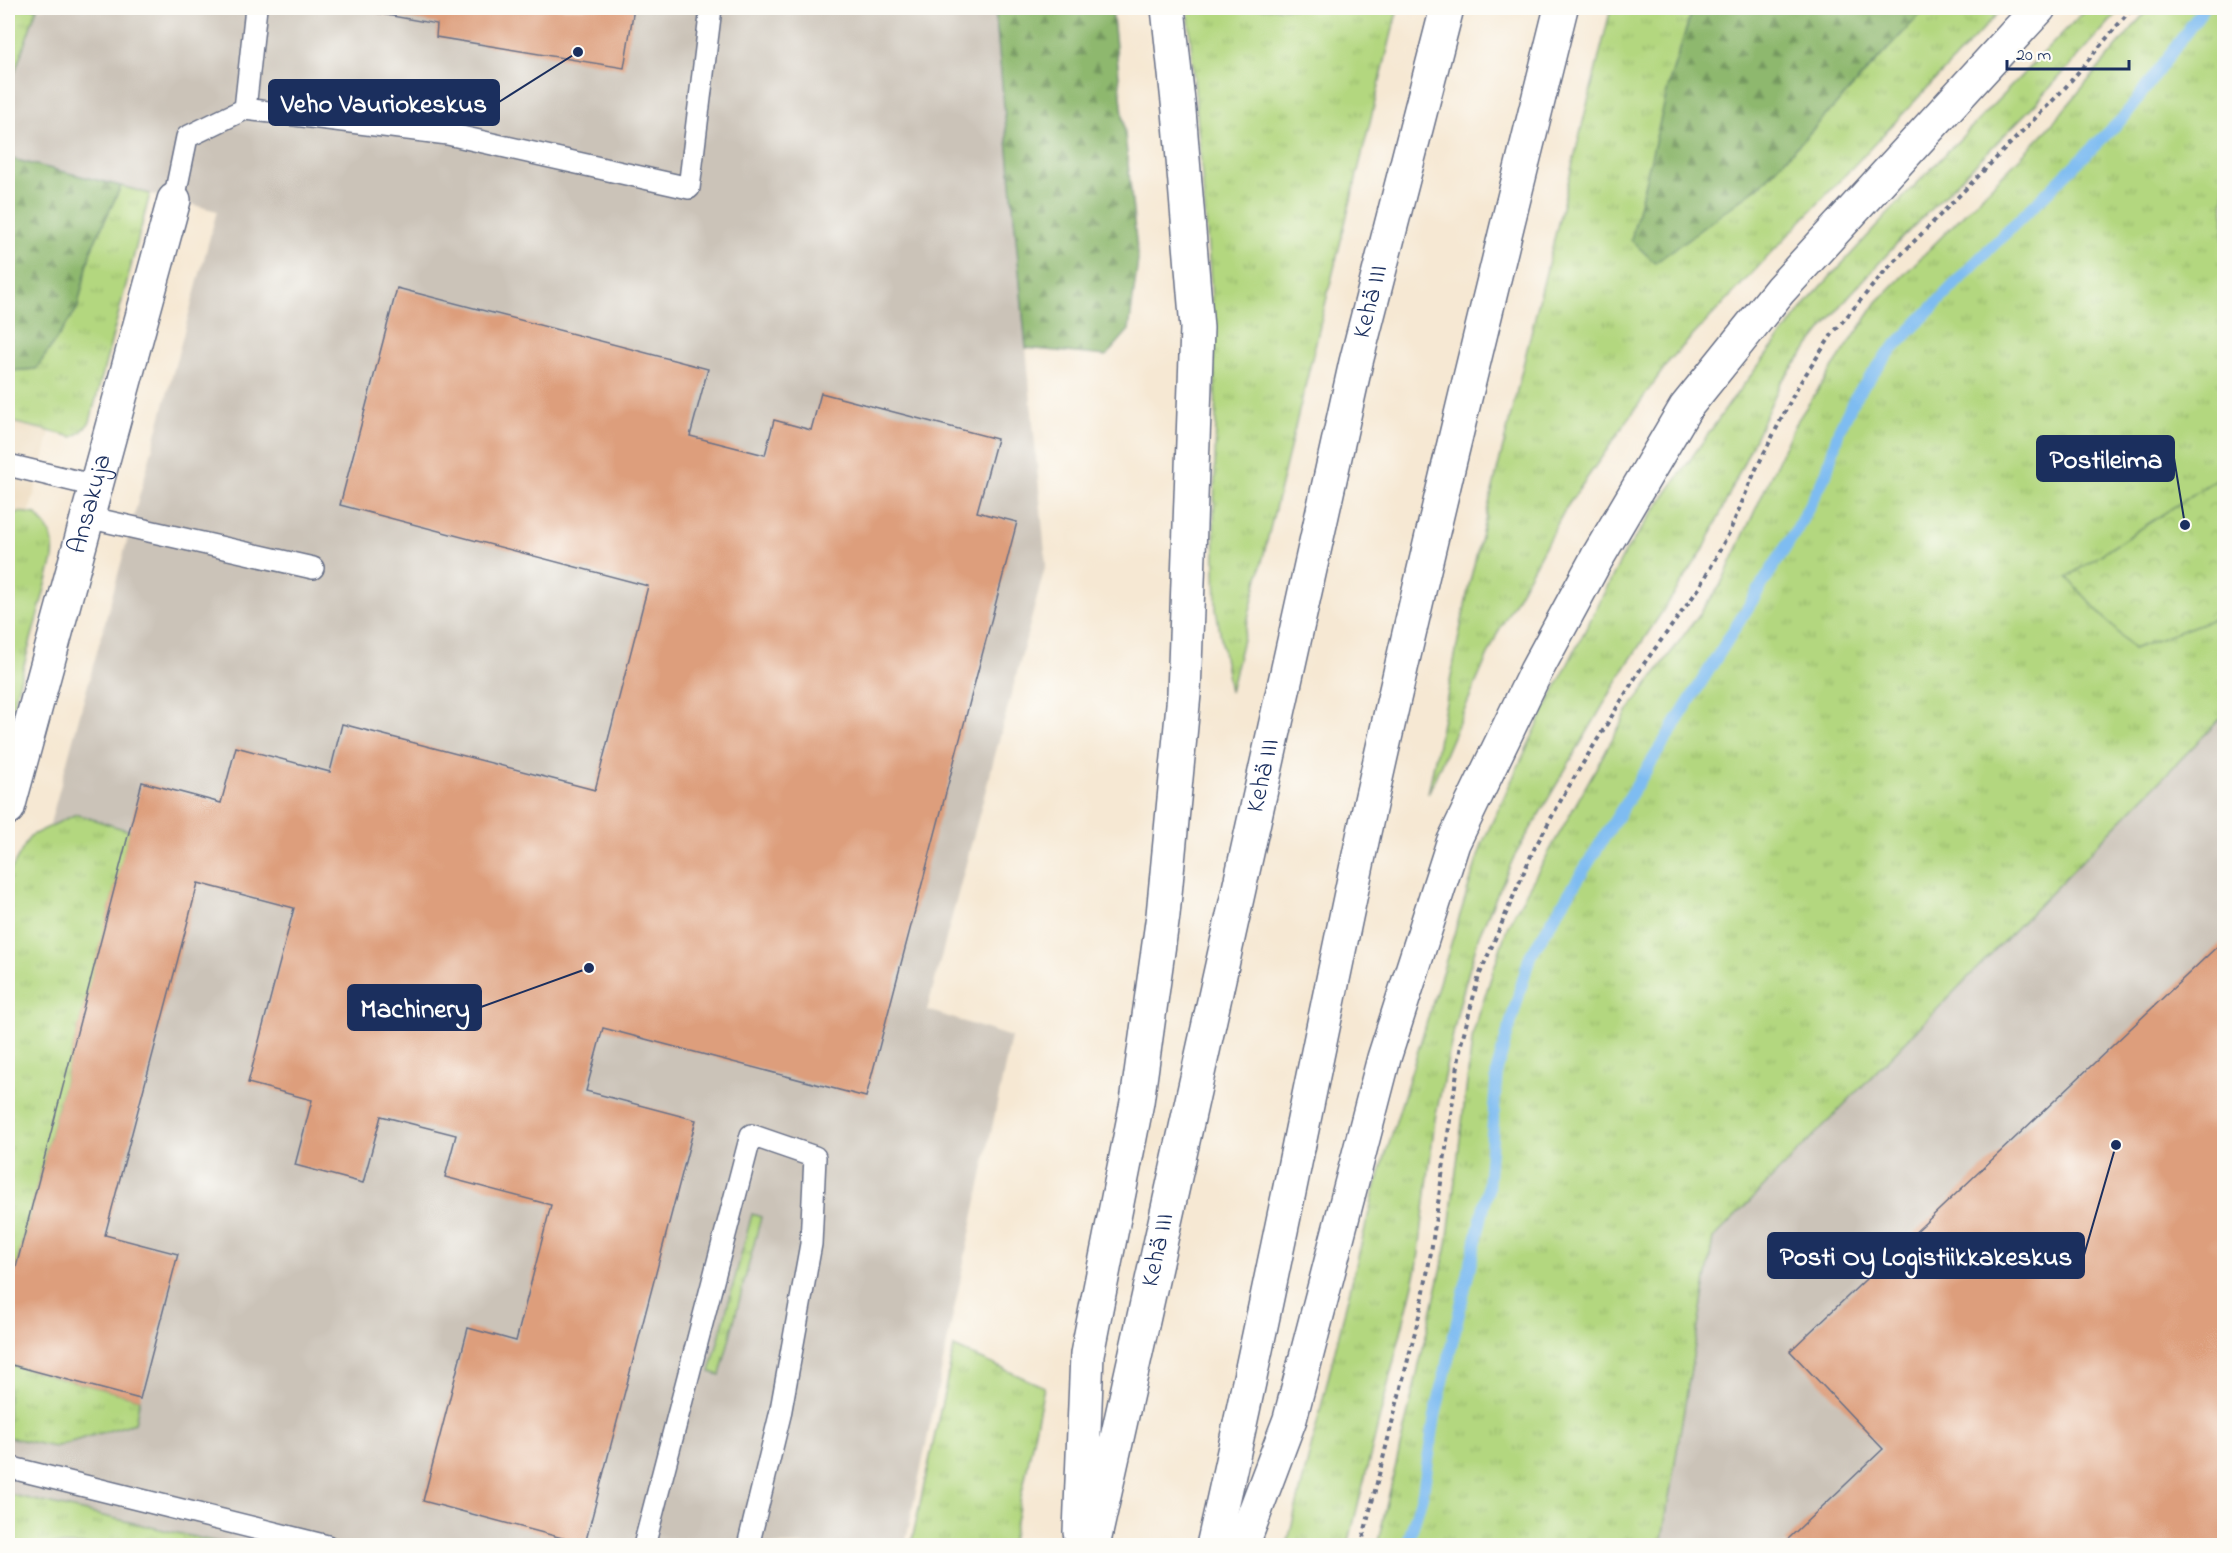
<svg xmlns="http://www.w3.org/2000/svg" width="2232" height="1553" viewBox="0 0 2232 1553" font-family="'Indie Flower',sans-serif">
  <defs>
    <pattern id="grass-tufts" width="24" height="20" patternUnits="userSpaceOnUse" patternTransform="scale(1.5)"><rect width="24" height="20" fill="#b3d77f"/><path d="M3 7l-1-3M5 7V3M7 7l1-3M15 17l-1-3M17 17v-4M19 17l1-3" fill="none" stroke="#99b970"/></pattern>
    <pattern id="forest-firs" width="22" height="20" patternUnits="userSpaceOnUse" patternTransform="scale(1.5)"><rect width="22" height="20" fill="#8eb86e"/><path d="M5 1l3.5 6h-7zM16 11l3.5 6h-7z" fill="#73965e"/></pattern>
    <pattern id="park-crowns" width="20" height="18" patternUnits="userSpaceOnUse" patternTransform="scale(1.5)"><rect width="20" height="18" fill="#b3d77f"/><path d="M2 6a3 3 0 1 1 6 0M12 15a3 3 0 1 1 6 0" fill="none" stroke="#99b970"/></pattern>
  </defs>
  <rect width="100%" height="100%" fill="#fdfcf7"/>
  <filter id="ink" filterUnits="userSpaceOnUse"><feTurbulence type="fractalNoise" baseFrequency=".0167" numOctaves="2"/><feDisplacementMap in="SourceGraphic" scale="12" xChannelSelector="R" yChannelSelector="G"/><feConvolveMatrix kernelMatrix="1 2 1 2 8 2 1 2 1" color-interpolation-filters="sRGB"/></filter>
  <filter id="wash" filterUnits="userSpaceOnUse"><feTurbulence type="fractalNoise" baseFrequency=".008" numOctaves="4" result="noise"/><feDisplacementMap in="SourceGraphic" scale="24" xChannelSelector="R" yChannelSelector="G"/><feGaussianBlur stdDeviation="1.35" result="paint"/><feColorMatrix in="noise" values="0 0 0 0 0 0 0 0 0 0 0 0 0 0 0 0 0 1.4 0 .05"/><feComposite in="paint" operator="in"/></filter>
  <g filter="url(#wash)">
    <rect width="100%" height="100%" fill="#f6e8d3"/>
    <path fill="#ecd8ba" d="M 8,408 L 53,420 L 8,597 Z"/>
    <path fill="#cbc3b8" d="M 37,8 L 995,8 L 1046,564 L 927,1010 L 1011,1037 L 905,1545 L 8,1546 L 8,978 L 217,211 L 8,158 L 8,92 Z
      M 2224,715 L 2224,1545 L 1661,1546 L 1713,1239 Z"/>
    <path fill="url(#grass-tufts)" stroke="#67836e" stroke-width="1.5" d="M 8,8 L 37,8 L 8,92 Z
      M 1188,8 L 1398,8 L 1230,692 L 1216,609 L 1214,521 L 1216,414 L 1211,284 Z
      M 1611,8 L 1693,8 L 1670,80 L 1762,184 L 1926,8 L 1967,8 L 1971,12 L 1975,8 L 2003,8 L 1669,361 L 1566,508 L 1497,634 L 1428,794 L 1469,585 Z
      M 2087,8 L 2121,8 L 2114,17 L 2036,103 L 1903,237 L 1848,297 L 1781,382 L 1704,549 L 1626,666 L 1514,857 L 1479,935 L 1459,1006 L 1435,1119 L 1417,1268 L 1348,1545 L 1287,1545 L 1374,1192 L 1482,844 L 1546,707 L 1624,554 L 1732,400 L 1809,300 L 1898,203 Z
      M 2149,8 L 2224,8 L 2224,715 L 1713,1239 L 1661,1545 L 1377,1546 L 1447,1245 L 1473,1033 L 1508,925 L 1628,711 L 1720,586 L 1795,424 L 1877,302 L 2047,130 Z
      M 121,186 L 150,194 L 90,422 L 81,432 L 73,437 L 8,421 L 8,371 L 36,369 L 77,309 L 91,250 Z
      M 18,512 L 36,514 C 50,530 55,538 53,559 L 8,724 L 8,518 Z
      M 76,814 L 130,831 L 8,1298 L 8,875 L 30,836 Z
      M 752,1214 L 761,1217 L 720,1375 L 710,1372 Z
      M 954,1347 L 1044,1387 L 1011,1545 L 911,1545 Z
      M 8,1364 L 140,1399 L 135,1423 L 54,1447 L 8,1437 Z
      M 8,1494 L 229,1545 L 8,1545 Z"/>
    <path fill="url(#forest-firs)" stroke="#547466" stroke-width="1.5" d="M 995,8 L 1112,8 L 1138,260 L 1129,330 L 1106,356 L 1026,348 Z
      M 1693,8 L 1926,8 L 1762,184 L 1655,263 L 1631,240 L 1670,80 Z
      M 8,158 L 121,186 L 91,250 L 77,309 L 36,369 L 8,371 Z"/>
    <path fill="url(#park-crowns)" stroke="#67836e" stroke-width="1.5" d="M 2224,474 L 2224,615 L 2133,649 L 2067,577 Z"/>
    <g fill="none" stroke-linecap="round" stroke-linejoin="round">
      <path stroke="#7ebcf1" stroke-width="12" d="M 1407,1546 L 1423,1492 L 1435,1416 L 1488,1189 L 1497,1070 L 1530,956 L 1797,529 L 1826,474 L 1839,430 L 1856,396 L 1886,356 L 1974,264 L 2125,116 L 2204,8"/>
    </g>
    <g id="blocks">
      <path fill="#dd9e7c" d="M 348,8 L 634,8 L 624,68 L 436,37 L 437,24 Z
        M 397,288 L 708,369 L 690,436 L 765,455 L 774,420 L 811,430 L 821,393 L 997,439 L 977,512 L 1017,522 L 866,1097 L 603,1028 L 586,1091 L 696,1120 L 585,1544 L 423,1501 L 468,1328 L 516,1341 L 551,1205 L 445,1177 L 456,1135 L 381,1116 L 363,1183 L 295,1165 L 312,1100 L 248,1083 L 294,908 L 198,883 L 105,1235 L 178,1254 L 140,1399 L 8,1364 L 8,1298 L 142,782 L 221,803 L 236,747 L 330,772 L 342,724 L 595,790 L 648,586 L 340,505 Z
        M 2224,940 L 2224,1546 L 1790,1546 L 1786,1541 L 1883,1449 L 1790,1351 Z"/>
    </g>
  </g>
  <g filter="url(#ink)">
    <use href="#blocks" fill-opacity="0" stroke="#687087" stroke-width="1.5"/>
    <g fill="none" stroke-linecap="round" stroke-linejoin="round">
      <g stroke="#687087" stroke-width="24">
        <path id="service" d="M 245,109 L 256,8
          M 174,200 L 187,137 L 245,109 L 448,134 L 689,188 L 711,8
          M 8,465 L 96,486
          M 87,517 L 313,568
          M 8,1467 L 327,1546
          M 644,1546 L 751,1135 L 815,1157 L 811,1244 L 780,1415 L 748,1546"/>
      </g>
      <g stroke="#687087" stroke-width="36">
        <g id="minor">
          <path id="s1" d="M 8,808 L 174,200"/>
        </g>
      </g>
      <g stroke="#687087" stroke-width="36">
        <g id="trunk">
          <path d="M 1080,1532 L 1087,1354 L 1137,1102 L 1163,915 L 1184,694 L 1197,328 L 1179,111 L 1168,8"/>
          <path id="s2" d="M 1093,1546 L 1356,362 L 1447,8"/>
          <path d="M 1213,1546 C 1267,1309 1313,1070 1364,832 C 1425,556 1493,282 1561,8"/>
          <path d="M 1242,1546 L 1290,1419 L 1384,1058 L 1453,843 L 1536,671 L 1597,558 L 1686,407 L 1780,290 L 2039,8"/>
        </g>
      </g>
      <path stroke="#687087" stroke-width="4" stroke-dasharray="4.5 4.5" stroke-linecap="butt" d="M 1361,1546 L 1421,1308 L 1431,1252 L 1461,1044 L 1479,976 L 1533,851 L 1566,791 L 1643,665 L 1700,587 L 1729,533 L 1756,469 L 1798,386 L 1833,333 L 1885,271 L 2064,89 L 2132,8"/>
      <use href="#service" stroke="#fff" stroke-width="21"/>
      <use href="#minor" stroke="#fff" stroke-width="33"/>
      <use href="#trunk" stroke="#fff" stroke-width="33"/>
    </g>
  </g>
  <g text-anchor="middle" dominant-baseline="central" stroke-width="6" stroke-linejoin="round" paint-order="stroke">
    <g font-size="26" fill="#1b2f5e" stroke="#fdfcf7">
      <text stroke="none"><textPath href="#s2" startOffset="1275">Kehä III</textPath></text>
      <text stroke="none"><textPath href="#s1" startOffset="315">Ansakuja</textPath></text>
      <text stroke="none"><textPath href="#s2" startOffset="789">Kehä III</textPath></text>
      <text stroke="none"><textPath href="#s2" startOffset="303">Kehä III</textPath></text>
    </g>
  </g>
  <path fill="none" stroke="#1b2f5e" stroke-width="2" d="M578 52L499 102M2185 525L2174 458M589 968L481 1007M2116 1145L2084 1255"/>
  <g fill="#1b2f5e" stroke="#fdfcf7" stroke-width="2">
    <circle cx="578" cy="52" r="6"/>
    <circle cx="2185" cy="525" r="6"/>
    <circle cx="589" cy="968" r="6"/>
    <circle cx="2116" cy="1145" r="6"/>
  </g>
  <g fill="#1b2f5e" stroke="#1b2f5e" stroke-width="2">
    <rect x="269" y="80" width="230" height="45" rx="6"/>
    <rect x="2037" y="436" width="137" height="45" rx="6"/>
    <rect x="348" y="985" width="133" height="45" rx="6"/>
    <rect x="1768" y="1233" width="316" height="45" rx="6"/>
  </g>
  <g font-size="27" text-anchor="middle" font-weight="bold" fill="#fff">
    <text x="384" y="112">Veho Vauriokeskus</text>
    <text x="2106" y="468">Postileima</text>
    <text x="415" y="1017">Machinery</text>
    <text x="1926" y="1265">Posti Oy Logistiikkakeskus</text>
  </g>
  <rect width="2232" height="1553" fill="none" stroke="#fdfcf7" stroke-width="30"/>
  <path d="M2007 60v9h122v-9" fill="none" stroke="#1b2f5e" stroke-width="3"/>
  <text x="2016" y="60" font-size="18" fill="#1b2f5e" stroke="#fdfcf7" stroke-width="4.5" paint-order="stroke">20 m</text>
</svg>
